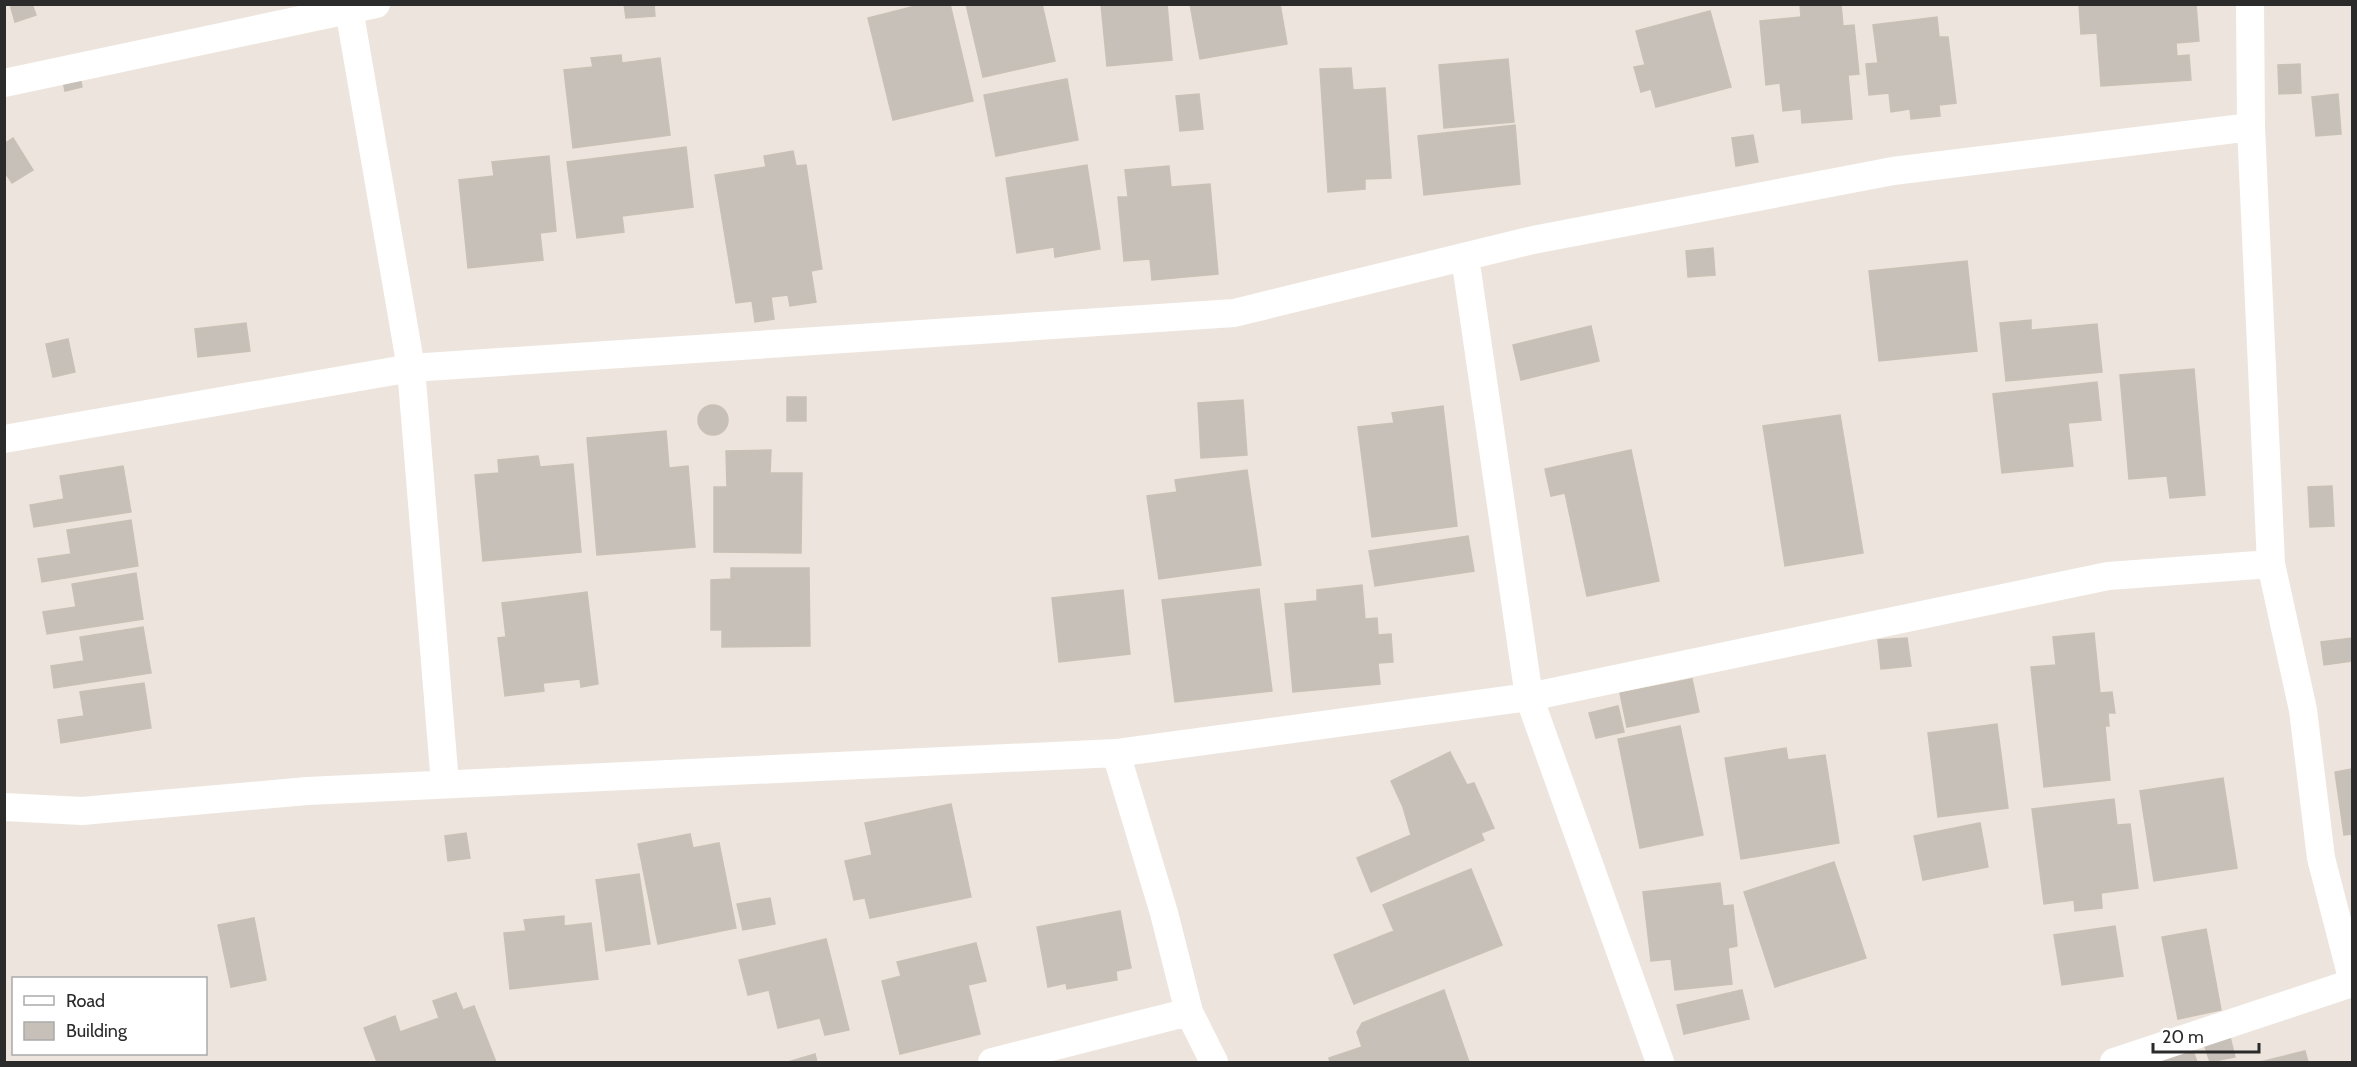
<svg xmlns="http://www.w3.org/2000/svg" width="2357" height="1067" viewBox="0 0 2357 1067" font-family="Cabin,sans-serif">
  <rect width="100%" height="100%" fill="#ede5dd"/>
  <path fill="#c6c0b8" stroke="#c9c1b6" stroke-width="1.5" d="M 10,4 L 32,4 L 36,15 L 15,22 Z
    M 624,4 L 654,4 L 655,16 L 626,18 Z
    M 923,4 L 950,4 L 973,101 L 893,120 L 868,18 Z
    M 966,4 L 1042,4 L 1055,61 L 983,77 Z
    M 1101,4 L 1167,4 L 1172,60 L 1107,66 Z
    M 1190,4 L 1280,4 L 1287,44 L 1200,59 Z
    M 1800,4 L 1841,4 L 1843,26 L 1854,25 L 1859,74 L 1848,75 L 1852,119 L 1802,123 L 1801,109 L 1783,111 L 1780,83 L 1766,85 L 1760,21 L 1801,17 Z
    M 2079,4 L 2196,4 L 2199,41 L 2176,43 L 2177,56 L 2189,55 L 2191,80 L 2101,86 L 2097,33 L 2081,34 Z
    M 1710,11 L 1731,87 L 1656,107 L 1651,89 L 1641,92 L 1634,67 L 1645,65 L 1636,31 Z
    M 1937,17 L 1939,37 L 1948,37 L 1956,103 L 1939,105 L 1940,116 L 1911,119 L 1910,109 L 1891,112 L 1889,93 L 1869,95 L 1866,64 L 1878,63 L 1873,25 Z
    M 621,55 L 622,63 L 660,58 L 670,135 L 573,148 L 564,70 L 593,67 L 591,58 Z
    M 1508,59 L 1514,122 L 1444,128 L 1439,65 Z
    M 2300,64 L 2301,93 L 2279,94 L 2278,65 Z
    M 1351,68 L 1353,90 L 1385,88 L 1391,178 L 1365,179 L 1365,189 L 1328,192 L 1320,69 Z
    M 79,71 L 82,87 L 65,91 L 62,75 Z
    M 1067,79 L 1078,140 L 996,156 L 984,95 Z
    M 1199,94 L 1203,129 L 1180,131 L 1176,96 Z
    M 2338,94 L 2341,134 L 2316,136 L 2312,97 Z
    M 1515,125 L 1520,184 L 1424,195 L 1418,136 Z
    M 1753,135 L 1758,162 L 1736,166 L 1732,138 Z
    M 13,138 L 33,170 L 12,183 L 4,171 L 4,144 Z
    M 686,147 L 693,207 L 622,216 L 624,232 L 577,238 L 567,162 Z
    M 793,151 L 796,166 L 806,165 L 822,269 L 811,271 L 816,302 L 790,306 L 788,295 L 771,297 L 774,319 L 755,322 L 752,301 L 736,303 L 715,175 L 766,167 L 764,156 Z
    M 549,156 L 556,231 L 540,233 L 543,260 L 468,268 L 459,180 L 494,176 L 492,162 Z
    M 1087,165 L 1100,249 L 1055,257 L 1054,247 L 1017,253 L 1006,178 Z
    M 1169,166 L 1171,187 L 1210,184 L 1218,274 L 1152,280 L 1150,259 L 1124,261 L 1118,197 L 1128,197 L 1125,170 Z
    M 1713,248 L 1715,275 L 1688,277 L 1686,251 Z
    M 1967,261 L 1977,351 L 1879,361 L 1869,271 Z
    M 2031,320 L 2031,330 L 2097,324 L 2102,372 L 2006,381 L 2000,323 Z
    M 246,323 L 250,351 L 198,357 L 195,329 Z
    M 1591,326 L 1599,361 L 1521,380 L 1513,345 Z
    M 68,339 L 75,372 L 53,377 L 46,344 Z
    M 2194,369 L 2205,495 L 2170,498 L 2167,476 L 2129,479 L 2120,375 Z
    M 2097,382 L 2101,420 L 2068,423 L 2073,466 L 2002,473 L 1993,394 Z
    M 787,397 L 806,397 L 806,421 L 787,421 Z
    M 1243,400 L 1247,455 L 1201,458 L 1198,403 Z
    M698 420a15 15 0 1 1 30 0a15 15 0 1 1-30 0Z
    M 1443,406 L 1457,526 L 1372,537 L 1358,427 L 1394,423 L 1392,413 Z
    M 1840,415 L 1863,553 L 1785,566 L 1763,426 Z
    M 666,431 L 669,468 L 688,466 L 695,547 L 597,555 L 587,438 Z
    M 771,450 L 770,473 L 802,473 L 801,553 L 714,552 L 714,487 L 727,487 L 726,451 Z
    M 1631,450 L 1659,581 L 1587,596 L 1565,493 L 1551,496 L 1545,469 Z
    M 538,456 L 540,467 L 573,464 L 581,552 L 483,561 L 475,475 L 499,473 L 498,460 Z
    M 123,466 L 131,512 L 34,527 L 30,505 L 64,499 L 60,476 Z
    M 1247,470 L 1261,565 L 1159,579 L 1147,496 L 1177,492 L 1175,480 Z
    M 2332,486 L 2334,526 L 2310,527 L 2308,487 Z
    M 131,520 L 138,566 L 42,582 L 38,559 L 71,554 L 67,530 Z
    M 1468,536 L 1474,571 L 1375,586 L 1369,551 Z
    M 731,568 L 809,568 L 810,646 L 722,647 L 722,630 L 711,630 L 711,580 L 731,579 Z
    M 136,573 L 143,619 L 47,634 L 43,612 L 76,607 L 72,584 Z
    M 1362,585 L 1365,619 L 1377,618 L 1378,635 L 1391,634 L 1393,662 L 1378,663 L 1380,684 L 1293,692 L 1285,604 L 1317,601 L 1317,590 Z
    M 1259,589 L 1272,691 L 1175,702 L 1162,600 Z
    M 1123,590 L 1130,654 L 1059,662 L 1052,598 Z
    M 587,592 L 598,684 L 581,687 L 580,679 L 543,683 L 544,691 L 505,696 L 498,638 L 506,637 L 502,603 Z
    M 143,627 L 151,673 L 54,688 L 51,666 L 84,661 L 80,637 Z
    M 2094,633 L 2100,693 L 2112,692 L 2115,713 L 2108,713 L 2109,726 L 2105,726 L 2110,780 L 2044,787 L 2031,667 L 2056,665 L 2053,637 Z
    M 1907,638 L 1911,666 L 1881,669 L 1878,640 Z
    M 2352,638 L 2352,661 L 2324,665 L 2321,642 Z
    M 1692,679 L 1699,712 L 1627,727 L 1620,693 Z
    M 144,683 L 151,728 L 61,743 L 58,720 L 84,716 L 80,692 Z
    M 1618,706 L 1624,732 L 1596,738 L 1589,713 Z
    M 1997,724 L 2008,808 L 1938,817 L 1928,733 Z
    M 1680,726 L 1703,835 L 1640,848 L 1618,739 Z
    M 1786,748 L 1788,760 L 1825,755 L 1839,843 L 1741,859 L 1725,758 Z
    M 1450,752 L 1467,785 L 1474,783 L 1494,828 L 1481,833 L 1484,840 L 1371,892 L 1357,858 L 1411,835 L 1403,807 L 1391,781 Z
    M 2352,769 L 2352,834 L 2344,835 L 2335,772 Z
    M 2223,778 L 2237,868 L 2154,881 L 2140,791 Z
    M 2114,799 L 2117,825 L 2130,824 L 2138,888 L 2101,893 L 2102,908 L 2075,911 L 2074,900 L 2044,904 L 2032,809 Z
    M 951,804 L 971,897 L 870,918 L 865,898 L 854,900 L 845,861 L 872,855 L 865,823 Z
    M 1980,823 L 1988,867 L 1923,880 L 1914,836 Z
    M 466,833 L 470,858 L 448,861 L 445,836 Z
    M 690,834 L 693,848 L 719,843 L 736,928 L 658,944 L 638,844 Z
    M 1834,862 L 1866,958 L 1775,987 L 1744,892 Z
    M 1471,869 L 1502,945 L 1354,1004 L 1334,955 L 1394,931 L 1383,905 Z
    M 639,874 L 650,944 L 606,951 L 596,880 Z
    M 1720,883 L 1723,906 L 1733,905 L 1737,946 L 1728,948 L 1732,984 L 1675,990 L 1671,959 L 1651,961 L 1643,892 Z
    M 770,898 L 775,924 L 743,930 L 737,904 Z
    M 1120,911 L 1131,968 L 1116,971 L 1117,980 L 1067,989 L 1066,983 L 1048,987 L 1037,927 Z
    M 564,916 L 564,926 L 591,923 L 598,979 L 510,989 L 504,933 L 526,931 L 524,920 Z
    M 254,918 L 266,980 L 231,987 L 218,925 Z
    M 2115,926 L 2123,976 L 2062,985 L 2054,935 Z
    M 2206,929 L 2221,1010 L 2178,1019 L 2162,937 Z
    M 826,939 L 849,1030 L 825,1035 L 820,1018 L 778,1028 L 769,990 L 748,995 L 739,960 Z
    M 976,943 L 986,981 L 968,985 L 980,1034 L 900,1054 L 882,981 L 901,976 L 897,962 Z
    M 1444,990 L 1469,1062 L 1330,1062 L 1329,1058 L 1362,1047 L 1357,1032 L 1362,1023 Z
    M 1742,990 L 1749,1019 L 1684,1034 L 1677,1005 Z
    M 456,993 L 463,1010 L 474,1006 L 496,1062 L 377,1062 L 364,1028 L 395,1016 L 400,1032 L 439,1018 L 433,1001 Z
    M 2230,1037 L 2235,1057 L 2210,1062 L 2204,1044 Z
    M 2193,1051 L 2197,1062 L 2162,1062 L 2162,1060 Z
    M 2305,1051 L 2308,1062 L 2260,1062 Z
    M 815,1054 L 817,1062 L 788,1062 Z"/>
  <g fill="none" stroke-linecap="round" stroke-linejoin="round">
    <path stroke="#fff" stroke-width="28" d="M 2250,4 L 2251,127 L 2271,564 L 2303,710 L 2321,858 L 2352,978
      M 349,9 L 411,368 L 445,784
      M 4,83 L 376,4
      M 1465,257 L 1529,697 L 1660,1062
      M 4,439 L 411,368 L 1234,313 L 1533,240 L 1893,171 L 2251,127
      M 1116,753 L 1164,913 L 1189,1012 L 1214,1062
      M 4,807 L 82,811 L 307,791 L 1116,753 L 1529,697 L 2108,576 L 2271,564
      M 992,1062 L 1189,1012
      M 2114,1062 L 2352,983"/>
  </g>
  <rect width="2357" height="1067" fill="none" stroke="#2b2b2b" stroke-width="12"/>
  <rect x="12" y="977" width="195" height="78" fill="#ffffff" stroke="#aaaaaa" stroke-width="1.5"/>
  <rect x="24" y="996" width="30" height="9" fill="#ffffff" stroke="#aaaaaa" stroke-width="1.5"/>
  <text x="66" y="1007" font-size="18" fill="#2b2b2b">Road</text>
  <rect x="24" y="1022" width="30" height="18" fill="#c6c0b8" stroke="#aaaaaa" stroke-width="1.5"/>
  <text x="66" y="1037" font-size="18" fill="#2b2b2b">Building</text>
  <path d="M2153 1043v9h106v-9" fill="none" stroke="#2b2b2b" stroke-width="3"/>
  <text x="2162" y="1043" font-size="18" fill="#2b2b2b" stroke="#ffffff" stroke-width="4.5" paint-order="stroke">20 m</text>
</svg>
